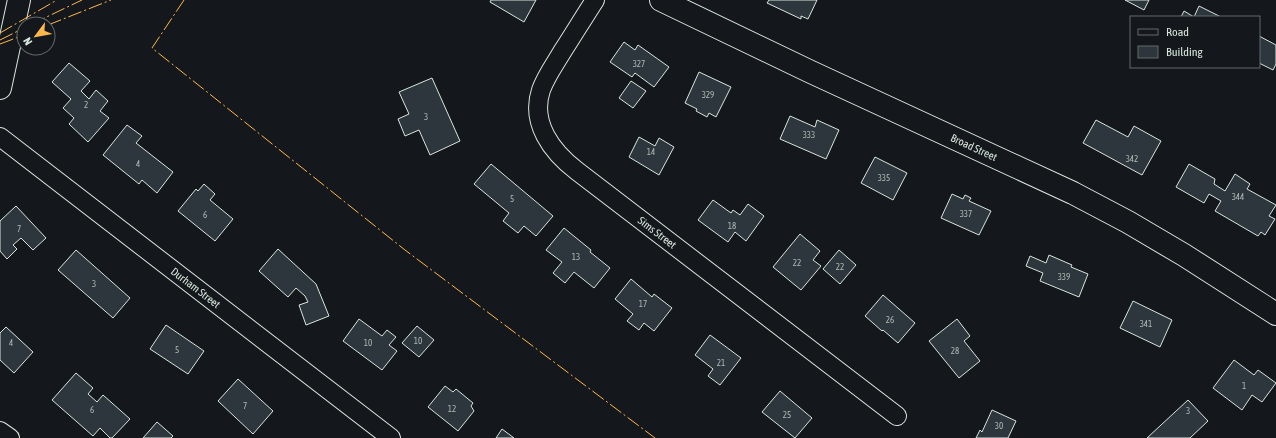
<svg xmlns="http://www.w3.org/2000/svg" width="1276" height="438" viewBox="0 0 1276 438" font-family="'Asap Condensed',sans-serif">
  <rect width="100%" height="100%" fill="#14181c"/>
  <path fill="#2c363c" stroke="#d8e6dc" d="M 491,0 L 536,0 L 524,22 L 490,2 Z
    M 769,0 L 817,0 L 808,19 L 801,16 L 801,19 L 767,3 Z
    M 1125,0 L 1149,0 L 1144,10 Z
    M 1199,6 L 1221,17 L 1181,17 L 1184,11 L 1194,17 Z
    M 1259,36 L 1276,45 L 1276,64 L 1273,70 L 1259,63 Z
    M 624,42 L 635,50 L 638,45 L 669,67 L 654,87 L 635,73 L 632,77 L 610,62 Z
    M 69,63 L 90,81 L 81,91 L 89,99 L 96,90 L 108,101 L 100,111 L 109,118 L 88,142 L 69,124 L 74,118 L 63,108 L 71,99 L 52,82 Z
    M 699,72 L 731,87 L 716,117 L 709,113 L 707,117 L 696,111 L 697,109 L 685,103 Z
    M 432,78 L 460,141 L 430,155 L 419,130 L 405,136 L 398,119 L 409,114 L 399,92 Z
    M 631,81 L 646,91 L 633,108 L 619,98 Z
    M 790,116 L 815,127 L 817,120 L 839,130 L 826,159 L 780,139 Z
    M 1096,120 L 1128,137 L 1134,126 L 1161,141 L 1142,175 L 1083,143 Z
    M 127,125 L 142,136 L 136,143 L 173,172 L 157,193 L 142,180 L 139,184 L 103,155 Z
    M 639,137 L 655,146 L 659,138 L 674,147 L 659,175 L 629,157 Z
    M 875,157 L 907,173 L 893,200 L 861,183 Z
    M 491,164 L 553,216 L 536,236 L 524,226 L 518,233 L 503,221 L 509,213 L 474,184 Z
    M 1189,164 L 1215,179 L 1214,184 L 1225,191 L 1235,174 L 1250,184 L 1247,189 L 1276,205 L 1269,216 L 1275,219 L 1265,235 L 1261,232 L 1258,236 L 1215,211 L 1221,201 L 1209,194 L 1204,203 L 1176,187 Z
    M 204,184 L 215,194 L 210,200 L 233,219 L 215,241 L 178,211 L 196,189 L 198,191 Z
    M 952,194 L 963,199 L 965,195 L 971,198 L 969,201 L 991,211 L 979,235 L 941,218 Z
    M 713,200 L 731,213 L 733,210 L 740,215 L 748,204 L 764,216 L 746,241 L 735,232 L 728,242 L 698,220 Z
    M 16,206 L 46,238 L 33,250 L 21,238 L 13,245 L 17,249 L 7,259 L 0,251 L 0,221 Z
    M 564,228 L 591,250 L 590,252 L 610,268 L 594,288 L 574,272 L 565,283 L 553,273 L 562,262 L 546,250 Z
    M 800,234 L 820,251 L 813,260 L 821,266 L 801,290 L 773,267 Z
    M 278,249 L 316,284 L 329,316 L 306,325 L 299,305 L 308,302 L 305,296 L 296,288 L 288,297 L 259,271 Z
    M 76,250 L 130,298 L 113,318 L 58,270 Z
    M 839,250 L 856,265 L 840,284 L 823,269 Z
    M 1049,255 L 1072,265 L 1071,267 L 1088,274 L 1079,297 L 1040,281 L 1043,273 L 1026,266 L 1030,256 L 1046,263 Z
    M 631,279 L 652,297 L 654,294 L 672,308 L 654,331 L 644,323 L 639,330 L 627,321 L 633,314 L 615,299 Z
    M 883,295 L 915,323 L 898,343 L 883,330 L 882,331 L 865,316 Z
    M 1133,301 L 1172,320 L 1160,347 L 1120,328 Z
    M 359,319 L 382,336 L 387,330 L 396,337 L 389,345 L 397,351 L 382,370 L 343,341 Z
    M 957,319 L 970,336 L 964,341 L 980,361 L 959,378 L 929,341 Z
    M 166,325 L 204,351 L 188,374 L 150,349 Z
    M 417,326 L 434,340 L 419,357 L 402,343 Z
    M 6,327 L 33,352 L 14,373 L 0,360 L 0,333 Z
    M 710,335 L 741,358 L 720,385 L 708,376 L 713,369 L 695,355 Z
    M 1234,360 L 1254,375 L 1258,370 L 1276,383 L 1262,402 L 1252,395 L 1242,410 L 1213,388 Z
    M 76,373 L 93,388 L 88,394 L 97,402 L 103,395 L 130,419 L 112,438 L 110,438 L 100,428 L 93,436 L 52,400 Z
    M 238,379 L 273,411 L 253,434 L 218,401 Z
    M 445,386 L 453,392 L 456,389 L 473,403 L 471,406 L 474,411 L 458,431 L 428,407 Z
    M 780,391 L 812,418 L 795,438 L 762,412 Z
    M 1188,400 L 1208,421 L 1190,438 L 1147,438 Z
    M 992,410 L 1016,421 L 1008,438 L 976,438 L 980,430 L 982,432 Z
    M 157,422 L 173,436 L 171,438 L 143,438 Z
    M 502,429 L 514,438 L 496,438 Z"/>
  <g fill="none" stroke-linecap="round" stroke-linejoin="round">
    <g stroke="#d8e6dc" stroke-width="20">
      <g id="minor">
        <path id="s1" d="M 595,0 C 584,17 573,35 562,52 C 555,64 546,76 541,90 C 530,123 552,152 577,171 L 897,416"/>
        <path id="s2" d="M 0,137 L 391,438"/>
        <path d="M 0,431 L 10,438"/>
      </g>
    </g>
    <g stroke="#d8e6dc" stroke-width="24">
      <path id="tertiary" d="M 0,88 L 19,0"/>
    </g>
    <g stroke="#d8e6dc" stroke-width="24">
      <g id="secondary">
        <path id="s3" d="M 661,0 L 811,72 L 1073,193 L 1128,222 L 1184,255 L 1276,314"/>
      </g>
    </g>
    <use href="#minor" stroke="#14181c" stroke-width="18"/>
    <use href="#tertiary" stroke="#14181c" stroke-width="22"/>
    <use href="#secondary" stroke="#14181c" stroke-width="22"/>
    <path stroke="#ffb74d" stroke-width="1" stroke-dasharray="14 3 2 3" stroke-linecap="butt" d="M 184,0 L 152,48 L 405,250 L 655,438
      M 32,24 L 82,0
      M 48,25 L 111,0
      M 0,33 L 57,0
      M 0,40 L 24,28
      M 0,44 L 24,35"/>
  </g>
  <g text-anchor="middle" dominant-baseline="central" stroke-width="3" stroke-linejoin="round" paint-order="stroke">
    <g font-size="9" fill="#adbab4">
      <text x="639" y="64">327</text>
      <text x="708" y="95">329</text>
      <text x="86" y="105">2</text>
      <text x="426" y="117">3</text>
      <text x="809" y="135">333</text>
      <text x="651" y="152">14</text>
      <text x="1132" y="159">342</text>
      <text x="138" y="164">4</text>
      <text x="884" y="178">335</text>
      <text x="1238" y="197">344</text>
      <text x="512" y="199">5</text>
      <text x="966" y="214">337</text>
      <text x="205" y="215">6</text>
      <text x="732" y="226">18</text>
      <text x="19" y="229">7</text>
      <text x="576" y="257">13</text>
      <text x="797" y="263">22</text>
      <text x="840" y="267">22</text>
      <text x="1064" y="277">339</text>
      <text x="94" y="284">3</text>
      <text x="643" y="304">17</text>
      <text x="890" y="320">26</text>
      <text x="1146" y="324">341</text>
      <text x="418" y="341">10</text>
      <text x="11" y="343">4</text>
      <text x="368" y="343">10</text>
      <text x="177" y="350">5</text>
      <text x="955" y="351">28</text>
      <text x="721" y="363">21</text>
      <text x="1244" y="386">1</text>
      <text x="245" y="406">7</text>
      <text x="452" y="409">12</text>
      <text x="92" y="410">6</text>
      <text x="1188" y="411">3</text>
      <text x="787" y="415">25</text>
      <text x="999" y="426">30</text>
    </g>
    <g font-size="11" fill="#d8e6dc" stroke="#14181c">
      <text stroke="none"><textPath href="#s3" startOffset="346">Broad Street</textPath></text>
      <text stroke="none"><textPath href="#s1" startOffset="301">Sims Street</textPath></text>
      <text stroke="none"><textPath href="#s2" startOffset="247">Durham Street</textPath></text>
    </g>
  </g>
  <rect x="1130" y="16" width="130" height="52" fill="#14181c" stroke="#626a69"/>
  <rect x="1138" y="29" width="20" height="6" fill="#14181c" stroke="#626a69"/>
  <text x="1166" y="36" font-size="12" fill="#d8e6dc">Road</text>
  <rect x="1138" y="46" width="20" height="12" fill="#2c363c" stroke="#626a69"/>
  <text x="1166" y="56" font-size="12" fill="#d8e6dc">Building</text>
  <g transform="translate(36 36) rotate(238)"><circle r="19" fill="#14181c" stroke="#626a69"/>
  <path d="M0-3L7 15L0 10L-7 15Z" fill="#ffb74d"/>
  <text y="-6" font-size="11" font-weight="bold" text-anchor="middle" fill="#d8e6dc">N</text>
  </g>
</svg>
